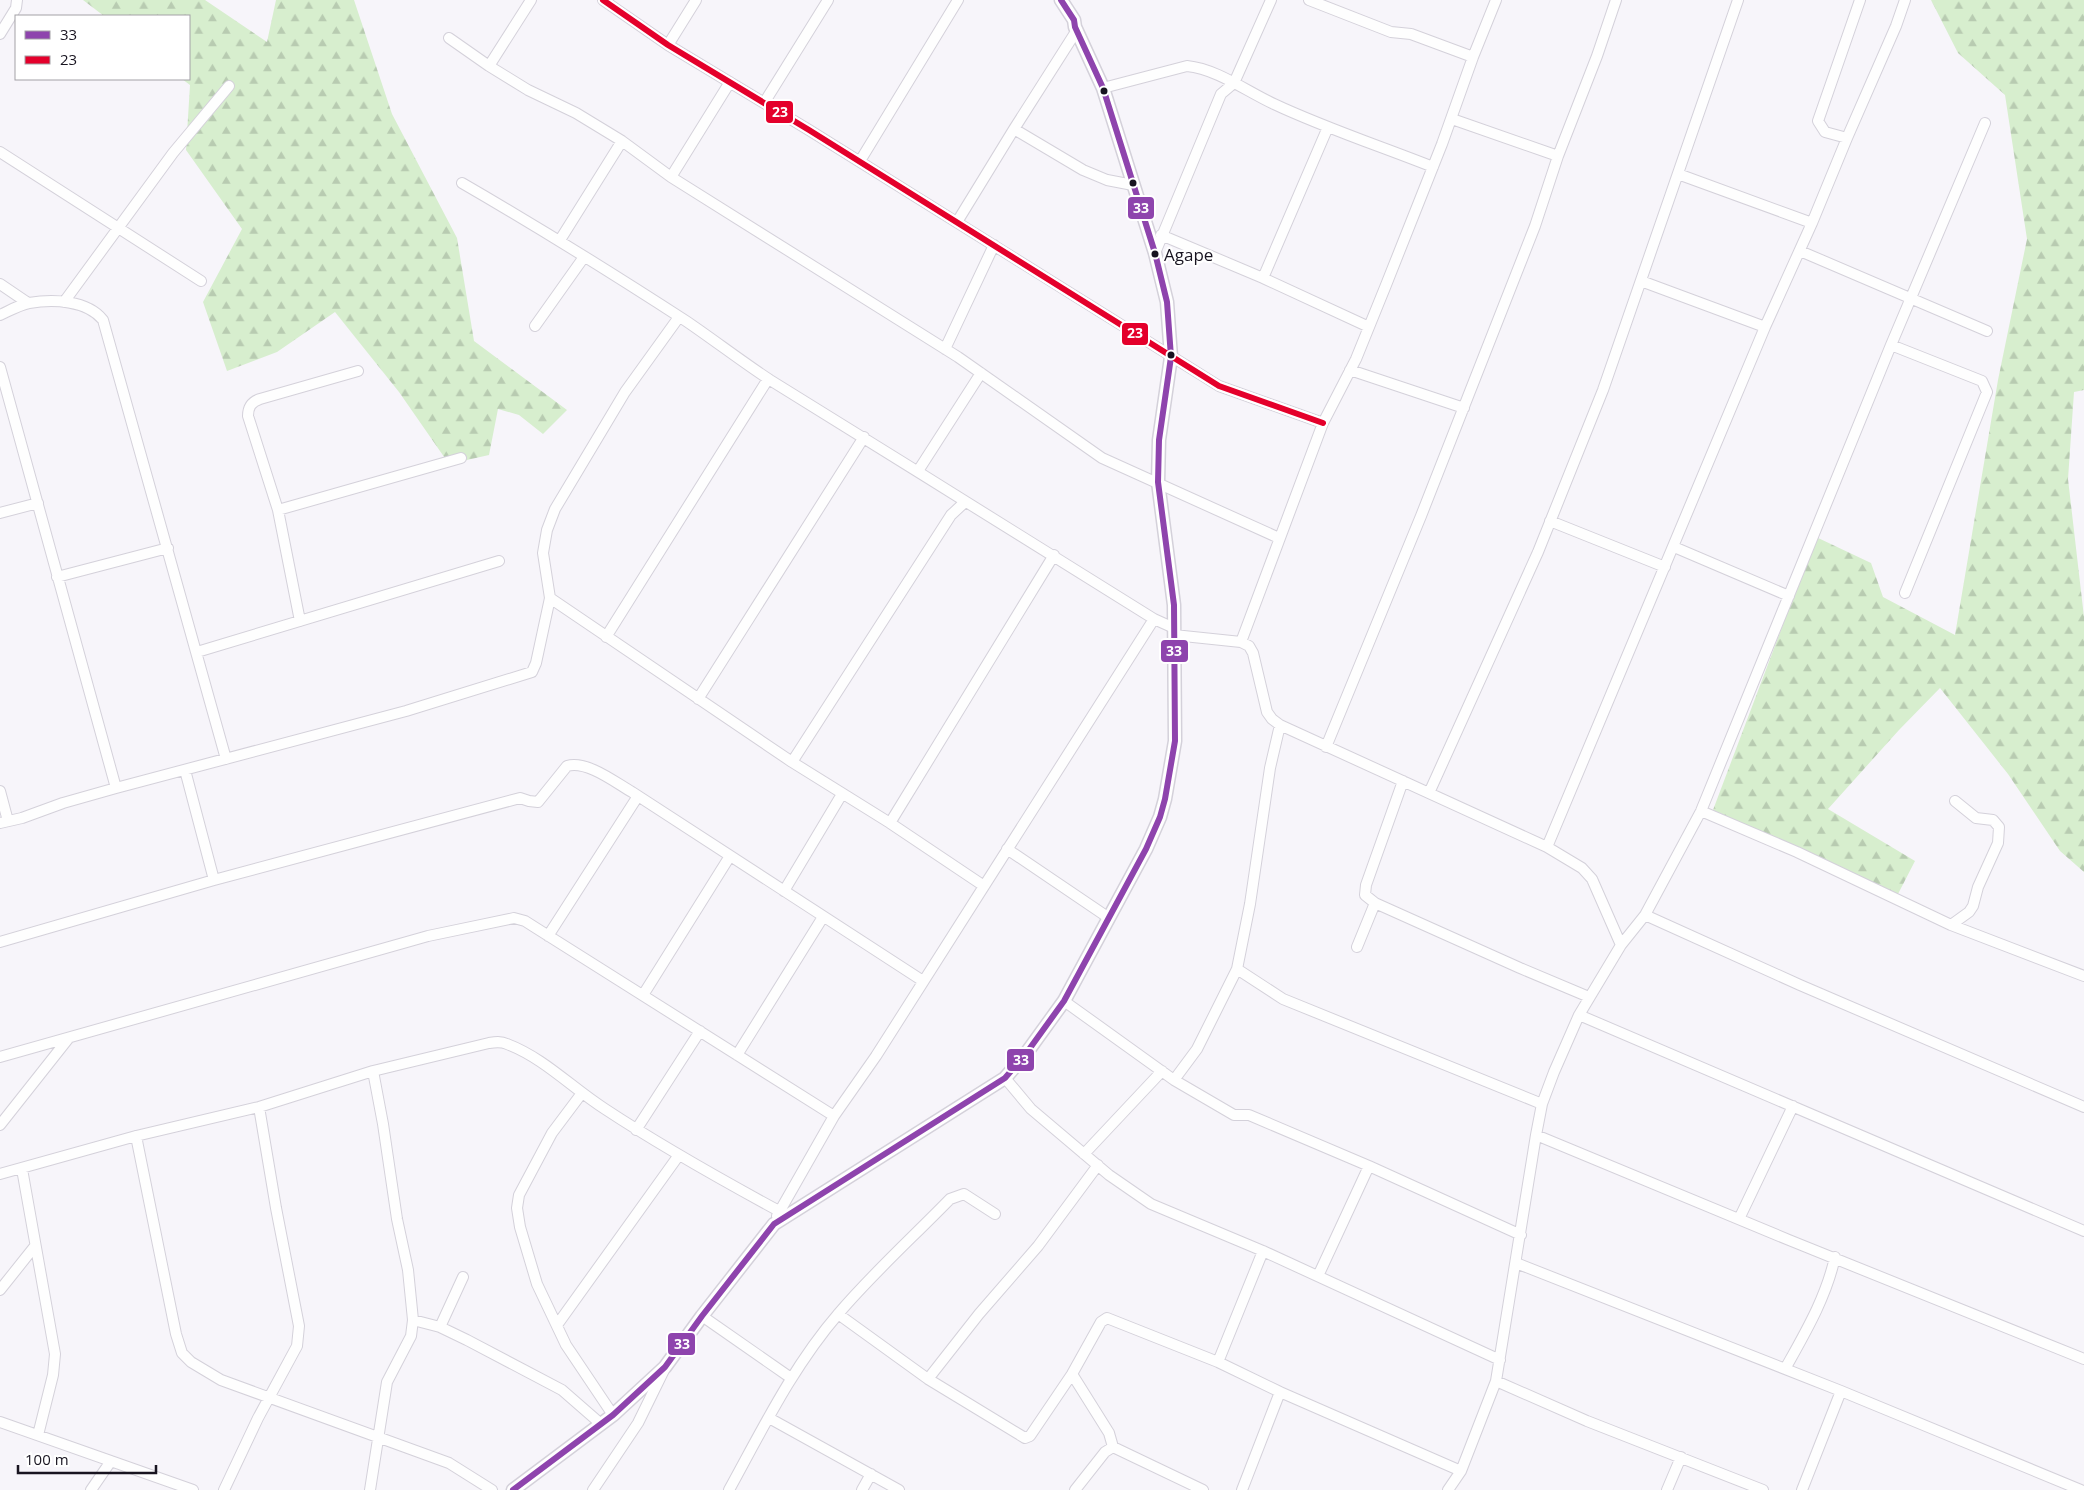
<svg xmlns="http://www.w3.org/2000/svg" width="2084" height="1490" viewBox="0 0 2084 1490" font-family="'Open Sans',sans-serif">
  <defs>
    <pattern id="forest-firs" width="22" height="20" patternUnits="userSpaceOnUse" patternTransform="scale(1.25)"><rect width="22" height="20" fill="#d7eece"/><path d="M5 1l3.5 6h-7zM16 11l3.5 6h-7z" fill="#b8cbb1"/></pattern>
  </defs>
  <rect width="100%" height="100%" fill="#f7f5fa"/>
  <path fill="url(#forest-firs)" d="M 83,0 L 205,0 L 267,42 L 276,0 L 354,0 L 392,114 L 457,238 L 474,341 L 567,410 L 543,434 L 519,415 L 498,409 L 489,455 L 449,464 L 399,392 L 335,312 L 277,352 L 227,371 L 203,302 L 242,229 L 186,150 L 190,85 L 182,79 L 189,79 L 189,16 L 104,16 Z
    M 1931,0 L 2084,0 L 2084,390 L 2074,392 L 2068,479 L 2084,617 L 2084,872 L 2060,851 L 2008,774 L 1940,688 L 1899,730 L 1828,809 L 1915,861 L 1898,894 L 1713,810 L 1816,537 L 1871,563 L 1883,597 L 1955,635 L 1998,380 L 2027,239 L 2005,95 L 1958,53 Z"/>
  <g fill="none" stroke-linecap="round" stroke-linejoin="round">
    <g stroke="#d4d1da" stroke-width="12">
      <path id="minor" d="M 603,0 L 668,45 L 809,130 L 1219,386 L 1323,423
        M 1309,0 L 1391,32 L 1411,34 L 1473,57
        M 0,34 L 16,8 L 17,0
        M 449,38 L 489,66 L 528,90 L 576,113 L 622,141 L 671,177 L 958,357 L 1102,458 L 1279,538
        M 668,45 L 696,0
        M 489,66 L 531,0
        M 1103,88 L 1187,66 C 1217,69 1246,91 1274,104 C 1325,128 1380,146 1433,167
        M 764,103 L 828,0
        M 1452,119 L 1558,156
        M 1014,129 L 1083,170 L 1107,180 L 1133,185
        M 1847,138 L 1825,132 L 1818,121 L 1860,0
        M 0,152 L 201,281
        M 860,161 L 958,0
        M 1678,174 L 1812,223
        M 671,177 L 730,82
        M 462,183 C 538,227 612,273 686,321 C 714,340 741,361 770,380 C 898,460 1026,538 1154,619 L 1174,628
        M 957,222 L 1014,129 L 1077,30
        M 1161,235 L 1263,278 L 1369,327
        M 560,240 L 622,141
        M 1800,251 L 1987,331
        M 1155,253 L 1221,94 L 1234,83 L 1271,0
        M 1263,278 L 1328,127
        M 1641,281 L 1765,327
        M 0,284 L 28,303
        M 64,302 L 173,153 L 229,86
        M 0,315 C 9,311 19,305 29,303 C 53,299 87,300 103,320 L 226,759
        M 535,326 L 584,257
        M 1891,345 L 1982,381 L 1987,392 L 1905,593
        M 945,349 L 994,245
        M 0,367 L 116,788
        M 1350,370 L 1464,408
        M 918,471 L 981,373
        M 278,510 L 461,458
        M 0,513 L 38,503
        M 1550,521 L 1665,567
        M 1674,547 L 1789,596
        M 57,577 L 168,548
        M 550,598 L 792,762 L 890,823 L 984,886
        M 300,621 L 278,510 L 248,416 C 248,407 251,402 260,399 L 358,371
        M 1174,635 L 1241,642 L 1249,646 L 1253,653 L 1267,712 L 1272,719 L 1280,725 L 1547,847 L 1582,868 L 1592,879 L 1621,945
        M 606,637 L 768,379
        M 1241,642 L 1323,423 L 1356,359 L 1386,285 L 1442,144 L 1473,57 L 1496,0
        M 197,652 L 499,561
        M 698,699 L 864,437
        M 1326,747 L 1421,516 L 1535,226 L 1558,156 L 1597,56 L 1616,0
        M 792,762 L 951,515 L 965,502
        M 185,770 L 214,880
        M 1403,781 L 1366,885 L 1365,895 L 1375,903 L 1520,968 L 1589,997
        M 0,791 L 8,821
        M 1429,793 L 1538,552 L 1603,390 L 1738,0
        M 1701,811 L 1797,852 L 1951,925 L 2084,976
        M 0,823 L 22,818 L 63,803 L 116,788 L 406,711 L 532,672 L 536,663 L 550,598 L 543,553 L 547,530 L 555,509 L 625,392 L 679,317
        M 890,823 L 1054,555
        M 1547,847 L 1765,327 L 1812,223 L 1847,138 L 1896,26 L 1905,0
        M 1007,849 L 1109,918
        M 784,891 L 842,794
        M 1645,915 L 1800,985 L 2084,1107
        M 1951,925 L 1969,912 L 1973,906 L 1978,887 L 1998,843 L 1999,827 L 1993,820 L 1976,818 L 1955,801
        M 548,936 L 638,796
        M 0,942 L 214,880 L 520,798 L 529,801 L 538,802 L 567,766 C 587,760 616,783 632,792 L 923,981
        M 1357,947 L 1375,903
        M 1237,969 L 1283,999 L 1542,1104
        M 643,995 L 730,856
        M 1064,1001 L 1174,1080 L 1234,1115 L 1249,1115 L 1369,1166 L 1521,1235
        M 1579,1015 L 2084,1231
        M 737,1055 L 823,917
        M 0,1057 L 428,936 L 514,918 L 525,921 L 536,928 L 834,1116
        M 1005,1078 L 1031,1109 L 1109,1175 L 1151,1204 L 1263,1251 L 1500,1360
        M 1174,1080 L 1197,1049 L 1237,969 L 1250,904 L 1270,768 L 1280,725
        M 582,1093 L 552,1133 L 519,1195 L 517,1208 L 520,1227 L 537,1284 L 566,1345 L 613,1415
        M 0,1125 L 68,1039
        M 636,1130 L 700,1031
        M 1536,1135 L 1789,1240 L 2084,1359
        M 136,1136 L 176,1334 L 182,1353 L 191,1362 L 221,1380 L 449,1463 L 492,1490
        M 1084,1154 L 1162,1071
        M 22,1169 L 55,1354 L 53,1375 L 38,1435
        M 0,1174 L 136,1136 L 259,1107 L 373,1071
        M 777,1216 L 834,1116 L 876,1056 L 1154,619
        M 1739,1219 L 1793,1106
        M 1516,1263 L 1841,1391 L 2081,1490
        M 1318,1276 L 1369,1166
        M 0,1290 L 35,1246
        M 838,1314 L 928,1379 L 1025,1438 L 1030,1436 L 1072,1374 L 1101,1322 L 1107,1318 L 1218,1362 L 1280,1392 L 1461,1471
        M 702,1316 L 791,1378
        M 413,1320 L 440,1327 L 467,1340 L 562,1390 L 601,1424
        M 557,1325 L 679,1155
        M 440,1327 L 463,1277
        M 1218,1362 L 1263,1251
        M 1785,1369 C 1805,1333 1826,1298 1835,1257
        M 1072,1374 L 1109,1433 L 1113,1447
        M 928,1379 L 979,1314 L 1038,1246 L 1098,1165
        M 1496,1381 L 1587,1421 L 1763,1490
        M 769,1418 L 899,1490
        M 0,1422 L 193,1490
        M 91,1490 L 111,1461
        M 224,1490 L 258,1418 L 297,1346 L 299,1326 L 276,1208 L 259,1107
        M 370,1490 L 387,1382 L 411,1336 L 413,1320 L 408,1270 L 397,1219 L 383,1124 L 373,1071 L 489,1043 C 495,1042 501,1041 507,1044 C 544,1058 572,1088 605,1109 C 661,1146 720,1179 779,1211
        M 593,1490 L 638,1423 L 664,1370
        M 729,1490 C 762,1430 793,1366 839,1313 C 873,1273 913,1237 950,1199 L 964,1194 L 995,1214
        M 862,1490 L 871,1474
        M 1075,1490 L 1105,1452 L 1113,1447 L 1203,1490
        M 1242,1490 L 1280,1392
        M 1448,1490 L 1461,1471 L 1496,1381 L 1536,1135 L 1542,1104 L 1554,1072 L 1579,1015 L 1621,945 L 1645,915 L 1701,811 L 1891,345 L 1985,123
        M 1667,1490 L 1681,1457
        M 1802,1490 L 1841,1391"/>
    </g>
    <g stroke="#d4d1da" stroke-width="15">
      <path id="tertiary" d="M 513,1490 L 613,1415 L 665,1367 L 702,1316 L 774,1224 L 1005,1078 L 1025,1055 L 1064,1001 L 1146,849 L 1160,817 L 1165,799 L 1175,741 L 1174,605 L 1158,482 L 1159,440 L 1171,357 L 1167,302 L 1155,253 L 1103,88 L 1075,27 L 1074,20 L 1061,0"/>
    </g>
    <use href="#minor" stroke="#fefefe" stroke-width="10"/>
    <use href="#tertiary" stroke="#fefefe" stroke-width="12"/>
    <g stroke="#fff" stroke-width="10">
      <path id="bus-1" d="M 513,1490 L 613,1415 L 665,1367 L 702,1316 L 774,1224 L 1005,1078 L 1025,1055 L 1064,1001 L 1146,849 L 1160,817 L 1165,799 L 1175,741 L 1174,605 L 1158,482 L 1159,440 L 1171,357 L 1167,302 L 1155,253 L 1103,88 L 1075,27 L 1074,20 L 1061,0"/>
    </g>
    <g stroke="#fff" stroke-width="10">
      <path id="bus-2" d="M 603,0 L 668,45 L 809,130 L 1219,386 L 1323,423"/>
    </g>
    <use href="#bus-1" stroke="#8e44ad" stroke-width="6"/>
    <use href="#bus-2" stroke="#e4002b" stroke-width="6"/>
  </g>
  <g fill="#181420" stroke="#fff" stroke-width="2">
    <circle cx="1104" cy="91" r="4.5"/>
    <circle cx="1133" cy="183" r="4.5"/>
    <circle cx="1155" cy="254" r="4.5"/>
    <circle cx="1171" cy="355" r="4.5"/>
  </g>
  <g text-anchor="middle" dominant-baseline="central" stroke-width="4.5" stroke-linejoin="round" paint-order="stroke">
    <g font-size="17" fill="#181420" stroke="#fff" text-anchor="start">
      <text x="1164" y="254">Agape</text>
    </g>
  </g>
  <g stroke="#fff" stroke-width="2">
    <rect x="765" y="100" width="29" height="24" rx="5" fill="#e4002b"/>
    <rect x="1127" y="196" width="28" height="24" rx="5" fill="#8e44ad"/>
    <rect x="1121" y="322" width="28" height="24" rx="5" fill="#e4002b"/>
    <rect x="1160" y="639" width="29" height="24" rx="5" fill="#8e44ad"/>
    <rect x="1006" y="1048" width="29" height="24" rx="5" fill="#8e44ad"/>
    <rect x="667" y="1332" width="29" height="24" rx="5" fill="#8e44ad"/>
  </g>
  <g font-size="14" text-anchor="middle" font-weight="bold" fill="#fff">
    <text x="780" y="117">23</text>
    <text x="1141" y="213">33</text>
    <text x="1135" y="338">23</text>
    <text x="1174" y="656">33</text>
    <text x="1021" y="1065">33</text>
    <text x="682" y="1349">33</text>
  </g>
  <rect x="15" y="15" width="175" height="65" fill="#ffffff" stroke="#a3a1a6"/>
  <rect x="25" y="31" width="25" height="8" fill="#8e44ad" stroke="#a3a1a6"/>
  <text x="60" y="40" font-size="15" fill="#181420">33</text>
  <rect x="25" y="56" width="25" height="8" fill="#e4002b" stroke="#a3a1a6"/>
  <text x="60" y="65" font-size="15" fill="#181420">23</text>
  <path d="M18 1465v8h138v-8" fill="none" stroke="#181420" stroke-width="2.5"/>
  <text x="25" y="1465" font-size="15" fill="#181420" stroke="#ffffff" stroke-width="4" paint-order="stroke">100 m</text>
</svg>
